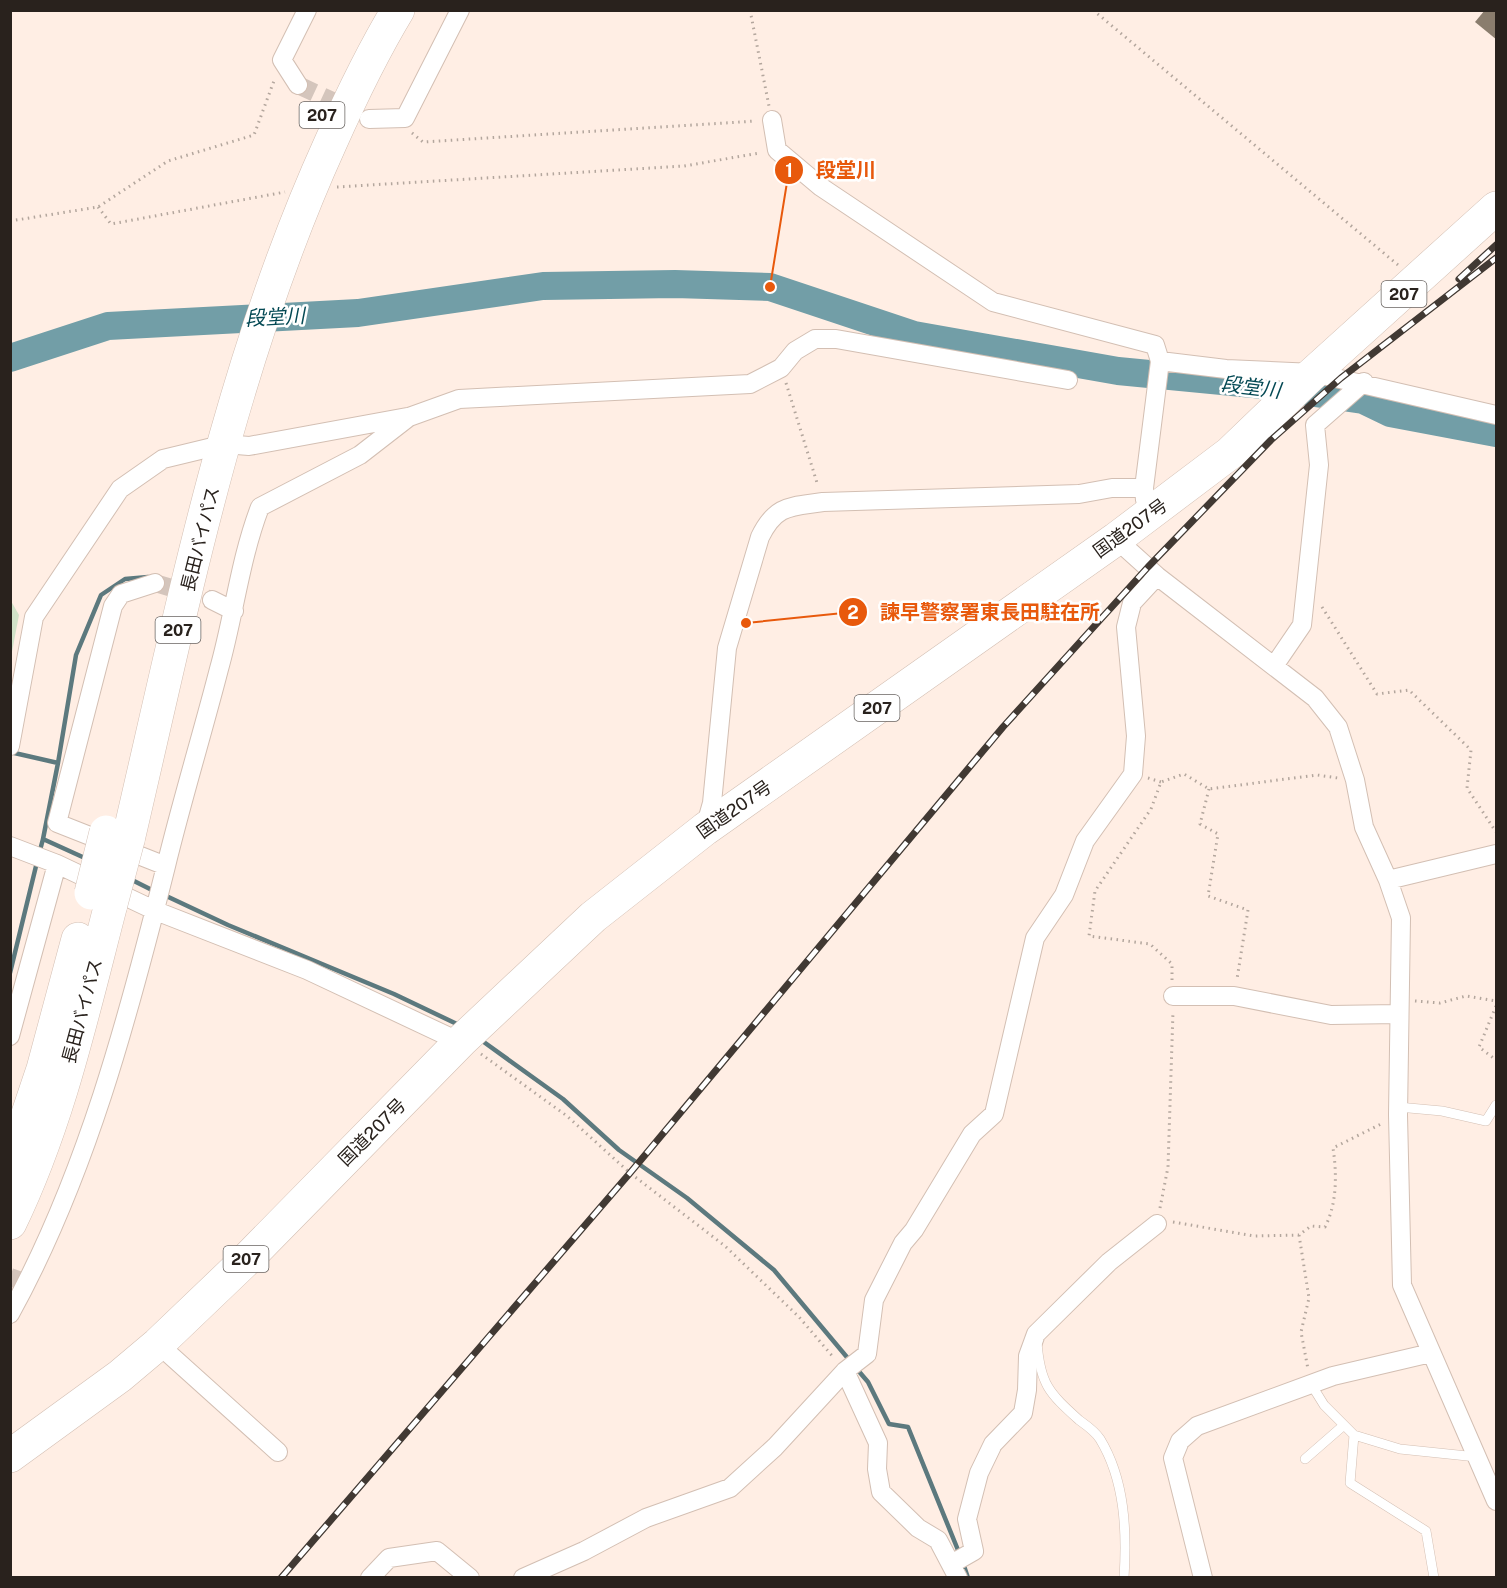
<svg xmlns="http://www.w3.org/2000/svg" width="1507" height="1588" viewBox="0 0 1507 1588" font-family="'Public Sans','Noto Sans JP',sans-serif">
  <rect width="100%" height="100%" fill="#ffeee4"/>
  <path fill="#d1e2c8" d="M 11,601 L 19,615 L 11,657 Z"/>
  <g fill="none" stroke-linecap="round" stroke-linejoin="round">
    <path stroke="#5c797e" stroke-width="4.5" d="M 10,752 L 58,763 L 43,839
      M 58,763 L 76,655 L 101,595 L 125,579 L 148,577
      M 39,854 L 43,839 L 87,859
      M 130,879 L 154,891
      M 162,894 L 228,925 L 394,994 L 459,1025
      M 10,973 L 37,862
      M 481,1040 L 563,1099 L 619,1150 L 687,1198 L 774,1270 L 851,1362
      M 856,1368 L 868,1382 L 889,1424 L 908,1427 L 960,1555
      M 963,1563 L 968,1578"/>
    <path stroke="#729ea7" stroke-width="28" d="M 10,358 L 108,326 L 358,313 L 543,286 L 675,284 L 770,287 L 914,335 L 1118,371 L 1253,384 L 1363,400 L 1390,413 L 1496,433"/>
  </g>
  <path fill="#8a7d6d" d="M 1485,10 L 1497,10 L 1497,40 L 1475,22 Z"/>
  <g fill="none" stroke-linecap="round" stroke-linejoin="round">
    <path stroke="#d4c5bc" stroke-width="18" stroke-dasharray="18 9" stroke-linecap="butt" d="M 298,85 L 354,111
      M 155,583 L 212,600
      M 10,1277 L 27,1283"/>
    <g stroke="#d3bfb3" stroke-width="10">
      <path id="lane" d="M 1398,1107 L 1442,1111 L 1486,1121 L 1496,1105
        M 1037,1342 C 1040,1384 1049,1393 1079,1420 C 1086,1425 1095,1431 1100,1439 C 1125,1480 1127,1531 1124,1578
        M 1311,1384 L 1324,1405 L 1354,1435 L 1400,1449 L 1477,1457
        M 1354,1435 L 1350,1483 L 1426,1531 L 1434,1578
        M 1305,1459 L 1344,1425"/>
    </g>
    <g stroke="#d3bfb3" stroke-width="20">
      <path id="street" d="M 298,85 L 282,60 L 307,10
        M 369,119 L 405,118 L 460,10
        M 772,120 L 777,150 L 821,187 L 993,302 L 1155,345 L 1160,361 L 1144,488 L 1145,500
        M 1160,361 L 1226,369 L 1314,373 L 1496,415
        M 1116,539 L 1157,576 L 1315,698 L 1338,727 L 1355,780 L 1364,827 L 1388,880 L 1401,918 L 1398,1115 L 1402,1285 L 1496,1501
        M 155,583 L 121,594 L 113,606 L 57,823 L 166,866
        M 212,600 L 234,611
        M 1274,666 L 1302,625 L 1319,465 L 1315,425 L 1364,382
        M 10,746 L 34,617 L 120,489 L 163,459 L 225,444 L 249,446 L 407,417
        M 705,828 L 712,803 L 727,648 L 760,537 C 776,504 791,507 823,502 L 1079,494 L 1112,488 L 1144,488
        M 10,846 L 57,864 L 156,911 L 307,970 L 460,1042
        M 1388,880 L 1496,854
        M 1173,996 L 1234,996 L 1331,1015 L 1398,1014
        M 10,1036 L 57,864
        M 10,1314 C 86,1176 128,1018 166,866 C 182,800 202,735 219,669 C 234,616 240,559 260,507 L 360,455 L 409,417 L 459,399 L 750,384 L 781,368 L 795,351 L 815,339 L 836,339 L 1068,380
        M 158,1344 L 278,1452
        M 845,1371 L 878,1443 L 877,1469 L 881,1492 L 918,1528 L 938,1540 L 958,1578
        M 953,1563 L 974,1551 L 967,1519 L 979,1473 L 993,1444 L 1023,1413 L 1027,1390 L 1028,1356 L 1036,1334 L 1109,1262 L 1157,1224
        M 370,1578 L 389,1558 L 437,1551 L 470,1578
        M 523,1578 L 584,1551 L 646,1518 L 730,1488 L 775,1447 L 845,1371 L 867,1354 L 874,1300 L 903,1243 L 914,1230 L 972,1134 L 994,1114 L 1035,938 L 1064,895 L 1085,841 L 1133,774 L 1136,736 L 1126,627 L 1132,603 L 1157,576
        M 1203,1578 L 1173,1458 L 1180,1441 L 1197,1426 L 1333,1376 L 1431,1353"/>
    </g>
    <g stroke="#d3bfb3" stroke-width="34">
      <path id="highway" d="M 128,840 C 183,605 230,364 330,144 C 350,99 372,53 398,10
        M 10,1167 L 43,1069 L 78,939
        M 10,1223 C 59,1122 83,1011 111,904
        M 10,1456 L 120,1376 L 158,1344 L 249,1257 L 462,1040 L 593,917 L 705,829 L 1116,539 L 1230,453 L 1309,377 L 1496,208"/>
    </g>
    <path stroke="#b3a69d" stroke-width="3" stroke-dasharray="1.5 4.5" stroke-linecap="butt" d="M 750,10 L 769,106
      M 1093,10 L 1398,265
      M 412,133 L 423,142 L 756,121
      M 337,187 L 684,166 L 760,153
      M 98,207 L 111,224 L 285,192
      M 10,221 L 98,207 L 168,161 L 254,135 L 275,78
      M 786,383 L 818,486
      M 1322,607 L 1377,694 L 1409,690 L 1471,750 L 1467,788 L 1496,832
      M 1148,778 L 1161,782
      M 1209,789 L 1200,824 L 1218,834 L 1208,896 L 1248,910 L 1237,979
      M 1172,980 L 1172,964 L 1150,944 L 1089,936 L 1095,891 L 1151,809 L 1161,782 L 1184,774 L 1209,789 L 1317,775 L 1338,778
      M 1415,1001 L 1440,1003 L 1466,996 L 1496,1001
      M 1496,1006 L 1479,1047 L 1496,1060
      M 481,1054 L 567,1116 L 630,1173 L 725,1246 L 799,1317 L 834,1358
      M 1160,1208 L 1168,1167 L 1173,1011
      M 1173,1222 L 1254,1236 L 1299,1235 L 1311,1226 L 1325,1227 C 1337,1204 1337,1174 1333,1148 L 1381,1124
      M 1299,1235 L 1309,1298 L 1301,1332 L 1308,1369"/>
    <use href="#lane" stroke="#fff" stroke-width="9"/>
    <use href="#street" stroke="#fff" stroke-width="18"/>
    <use href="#highway" stroke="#fff" stroke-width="33"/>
    <g stroke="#413933" stroke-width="7">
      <path id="rail" d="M 1459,279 L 1496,245
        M 281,1578 L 630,1173 L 1003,727 L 1148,567 L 1271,440 L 1341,378 L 1496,258"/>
    </g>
    <use href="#rail" stroke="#fff" stroke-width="4.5" stroke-dasharray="14" stroke-linecap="butt"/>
    <g stroke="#d3bfb3" stroke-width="34" stroke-linecap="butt">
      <path id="highway-bridge" d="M 91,893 L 106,832
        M 111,904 L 128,840"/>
    </g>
    <use href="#highway-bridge" stroke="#fff" stroke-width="33"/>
  </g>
  <g text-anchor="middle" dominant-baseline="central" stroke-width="5" stroke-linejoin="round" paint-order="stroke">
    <g fill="#fff" stroke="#696461" stroke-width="1.5">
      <rect x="299.5" y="102" width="45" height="26" rx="4.5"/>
      <rect x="1381.5" y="281" width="45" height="26" rx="4.5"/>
      <rect x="155.5" y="617" width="45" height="26" rx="4.5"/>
      <rect x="854.5" y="695" width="45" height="26" rx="4.5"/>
      <rect x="223.5" y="1246" width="45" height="26" rx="4.5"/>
    </g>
    <g font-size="16" font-weight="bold" fill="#29221d">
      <text x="322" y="115">207</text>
      <text x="1404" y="294">207</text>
      <text x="178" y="630">207</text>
      <text x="877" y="708">207</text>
      <text x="246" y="1259">207</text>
    </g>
    <g font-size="18" fill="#29221d" stroke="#fff">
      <text transform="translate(1130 528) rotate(-36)">国道207号</text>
      <text transform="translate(200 539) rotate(-76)">長田バイパス</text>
      <text transform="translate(734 809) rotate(-35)">国道207号</text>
      <text transform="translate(82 1011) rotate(-75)">長田バイパス</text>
      <text transform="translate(372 1132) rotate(-45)">国道207号</text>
    </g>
    <g font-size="20" font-style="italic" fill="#044954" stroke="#fff">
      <text transform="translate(275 317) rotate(-3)">段堂川</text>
      <text transform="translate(1251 387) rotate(7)">段堂川</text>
    </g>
  </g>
  <path fill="none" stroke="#e8590c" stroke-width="2" d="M770 287L789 170M746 623L853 612"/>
  <g fill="#e8590c" stroke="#fff" stroke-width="2">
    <circle cx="770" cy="287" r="6"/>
    <circle cx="746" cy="623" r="6"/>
    <circle cx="789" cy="170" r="15"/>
    <circle cx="853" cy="612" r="15"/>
  </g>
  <g font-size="18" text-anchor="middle" font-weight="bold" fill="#fff">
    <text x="789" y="177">1</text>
    <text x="853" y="619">2</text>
  </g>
  <g font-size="20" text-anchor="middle" font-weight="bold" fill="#e8590c" stroke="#fff" stroke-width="5" stroke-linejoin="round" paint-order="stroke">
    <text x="846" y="177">段堂川</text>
    <text x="990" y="619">諫早警察署東長田駐在所</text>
  </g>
  <rect width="1507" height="1588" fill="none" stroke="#29221d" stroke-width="24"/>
</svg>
